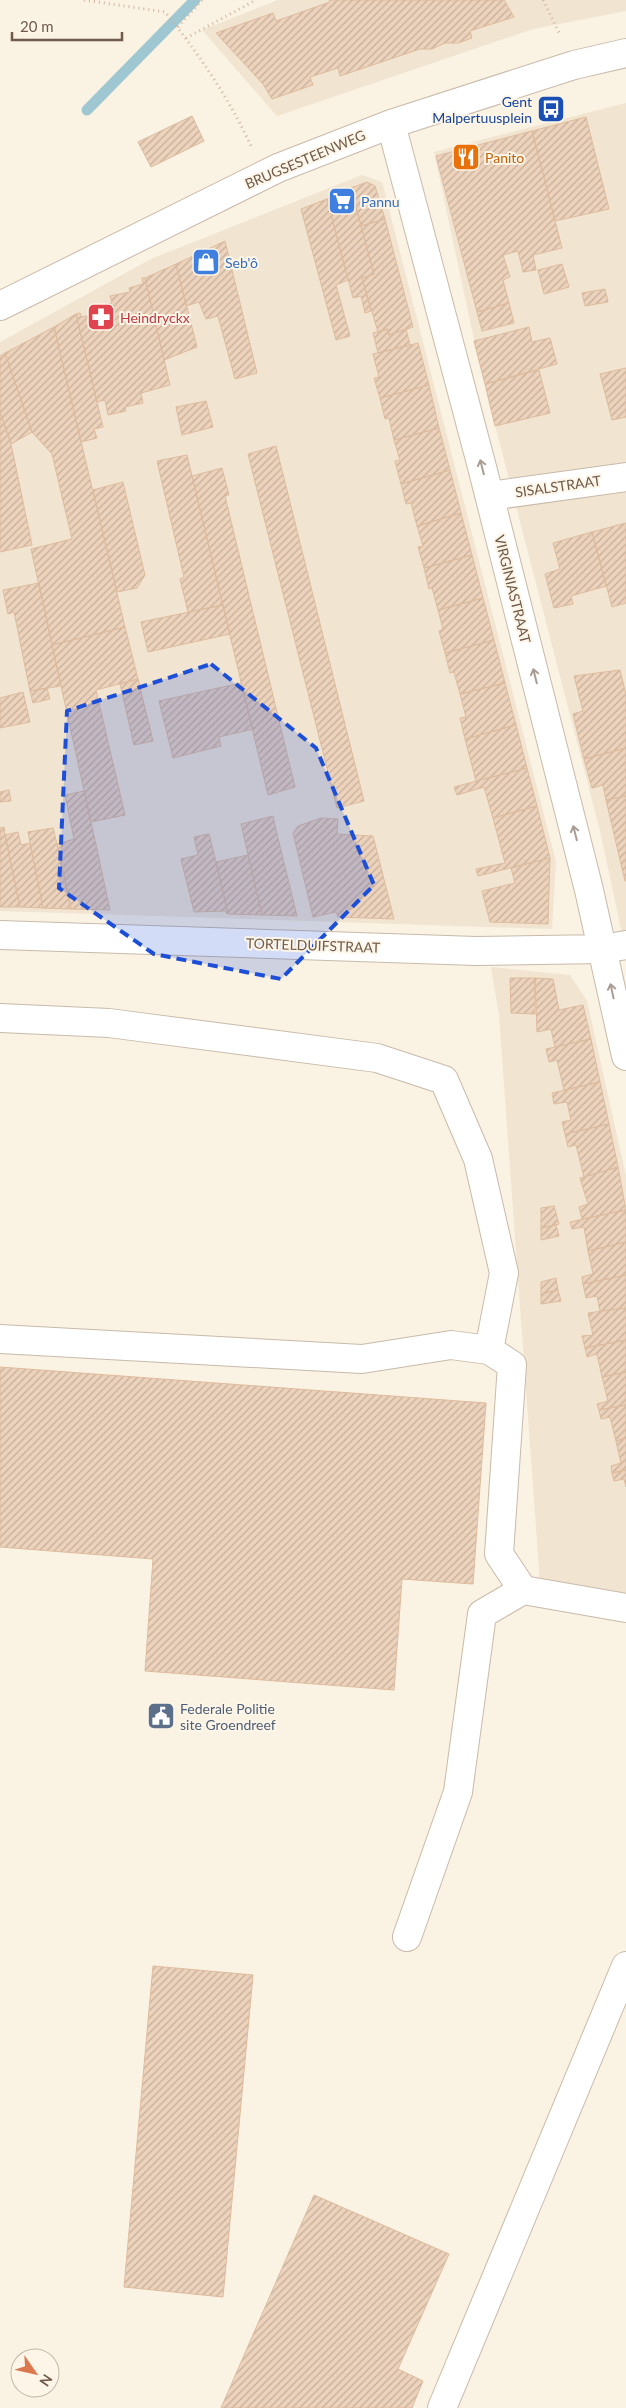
<svg xmlns="http://www.w3.org/2000/svg" width="626" height="2408" viewBox="0 0 626 2408" font-family="Lato,sans-serif">
  <defs>
    <pattern id="building-hatch" width="6" height="6" patternUnits="userSpaceOnUse" patternTransform="scale(1.25)"><rect width="6" height="6" fill="#edd3bc"/><path d="M-1 1l2-2M0 6l6-6M5 7l2-2" fill="none" stroke="#c4ae9b"/></pattern>
  </defs>
  <rect width="100%" height="100%" fill="#faf2e2"/>
  <path fill="#f1e4d1" d="M 278,0 L 626,0 L 626,11 L 533,29 L 277,116 L 202,30 Z
    M 626,103 L 626,952 L 600,831 L 479,363 L 434,152 Z
    M 362,175 L 382,182 L 556,862 L 552,929 L 0,911 L 0,342 L 151,259 Z
    M 491,967 L 570,975 L 587,1001 L 626,1176 L 626,1597 L 540,1583 L 499,1015 Z"/>
  <g fill="none" stroke-linecap="round" stroke-linejoin="round">
    <path stroke="#9fc7d2" stroke-width="11" d="M 87,110 L 195,0"/>
  </g>
  <path fill="url(#building-hatch)" stroke="#debb9d" d="M 329,0 L 504,0 L 514,17 L 470,31 L 472,38 L 458,43 L 445,43 L 432,49 L 420,49 L 340,76 L 338,68 L 310,77 L 313,85 L 272,99 L 263,84 L 216,33 L 273,13 L 276,21 L 330,2 Z
    M 192,116 L 204,141 L 151,167 L 138,142 Z
    M 586,117 L 609,209 L 555,221 L 532,131 Z
    M 532,131 L 562,248 L 533,255 L 536,270 L 523,272 L 518,251 L 503,255 L 510,277 L 503,280 L 509,303 L 477,312 L 436,156 Z
    M 367,182 L 375,186 L 385,219 L 361,226 L 351,188 Z
    M 351,188 L 374,274 L 362,278 L 371,311 L 365,313 L 361,296 L 353,298 L 327,199 Z
    M 327,199 L 348,280 L 336,285 L 350,336 L 336,340 L 301,209 Z
    M 385,219 L 413,327 L 389,335 L 388,329 L 378,332 L 362,278 L 374,274 L 361,226 Z
    M 225,241 L 257,373 L 235,379 L 218,316 L 206,319 L 199,302 L 186,306 L 176,264 Z
    M 176,264 L 197,347 L 164,360 L 145,278 Z
    M 562,264 L 569,287 L 544,294 L 538,270 Z
    M 142,278 L 145,278 L 170,385 L 141,393 L 143,403 L 125,407 L 126,411 L 108,415 L 105,400 L 97,402 L 76,314 L 80,313 L 82,317 L 91,315 L 89,307 L 112,303 L 110,296 L 130,292 L 129,288 L 143,284 Z
    M 605,289 L 608,302 L 585,306 L 582,293 Z
    M 509,303 L 514,323 L 482,331 L 477,312 Z
    M 76,314 L 103,427 L 94,429 L 97,438 L 81,442 L 54,327 Z
    M 54,327 L 125,627 L 52,645 L 31,549 L 72,539 L 52,454 L 32,432 L 5,353 Z
    M 529,327 L 532,342 L 550,338 L 557,364 L 485,384 L 474,341 Z
    M 388,329 L 389,335 L 406,329 L 410,345 L 378,353 L 373,333 Z
    M 418,343 L 429,385 L 380,398 L 374,378 L 379,377 L 373,354 Z
    M 5,353 L 32,432 L 11,444 L 0,412 L 0,356 Z
    M 626,368 L 626,417 L 612,420 L 600,374 Z
    M 539,370 L 550,413 L 495,426 L 485,384 Z
    M 429,385 L 439,428 L 394,440 L 389,418 L 385,419 L 380,398 Z
    M 206,401 L 213,427 L 182,435 L 176,407 Z
    M 0,412 L 11,444 L 32,545 L 0,552 Z
    M 439,428 L 450,470 L 401,484 L 395,461 L 400,460 L 394,440 Z
    M 276,446 L 364,801 L 337,808 L 248,454 Z
    M 187,455 L 223,605 L 188,612 L 180,579 L 184,577 L 157,461 Z
    M 222,468 L 229,495 L 225,496 L 295,787 L 268,795 L 192,476 Z
    M 450,470 L 461,513 L 417,526 L 411,503 L 406,504 L 401,484 Z
    M 123,482 L 145,575 L 137,588 L 117,592 L 93,490 Z
    M 461,513 L 472,555 L 424,568 L 418,547 L 423,546 L 417,526 Z
    M 626,523 L 626,603 L 612,607 L 592,532 Z
    M 592,532 L 606,586 L 571,596 L 573,604 L 554,608 L 545,574 L 560,569 L 553,543 Z
    M 472,555 L 483,598 L 438,610 L 432,588 L 429,589 L 424,568 Z
    M 39,583 L 61,686 L 30,691 L 14,612 L 8,614 L 3,590 Z
    M 483,598 L 494,640 L 445,653 L 439,631 L 443,629 L 438,610 Z
    M 223,605 L 230,634 L 148,652 L 141,622 Z
    M 125,627 L 138,679 L 96,690 L 125,815 L 91,822 L 52,645 Z
    M 494,640 L 505,683 L 460,694 L 454,672 L 450,673 L 445,653 Z
    M 620,670 L 626,695 L 626,748 L 584,759 L 573,714 L 583,711 L 574,676 Z
    M 138,679 L 153,741 L 134,745 L 120,684 Z
    M 241,683 L 253,729 L 219,737 L 221,746 L 173,758 L 159,701 Z
    M 505,683 L 516,725 L 465,739 L 460,718 L 466,717 L 460,694 Z
    M 47,688 L 50,699 L 33,703 L 30,691 Z
    M 23,692 L 30,722 L 0,728 L 0,698 Z
    M 516,725 L 527,768 L 476,781 L 465,739 Z
    M 626,748 L 626,796 L 606,800 L 603,785 L 592,788 L 584,759 Z
    M 527,768 L 537,806 L 493,818 L 484,787 L 457,795 L 454,787 Z
    M 9,790 L 11,801 L 0,802 L 0,792 Z
    M 84,791 L 91,822 L 110,910 L 71,909 L 57,844 L 74,839 L 65,795 Z
    M 626,796 L 626,881 L 625,881 L 606,800 Z
    M 537,806 L 550,858 L 478,876 L 476,869 L 505,863 L 493,818 Z
    M 273,816 L 277,834 L 297,916 L 262,915 L 241,824 Z
    M 321,818 L 338,819 L 337,834 L 373,836 L 394,919 L 338,917 L 336,912 L 313,917 L 293,833 L 298,826 Z
    M 4,827 L 5,835 L 20,907 L 0,907 L 0,828 Z
    M 53,828 L 57,844 L 71,909 L 43,908 L 28,832 Z
    M 18,832 L 21,845 L 30,843 L 43,908 L 20,907 L 5,835 Z
    M 209,834 L 216,862 L 228,914 L 226,913 L 226,911 L 194,912 L 181,859 L 198,855 L 194,837 Z
    M 248,855 L 262,915 L 228,914 L 216,862 Z
    M 550,858 L 548,924 L 490,922 L 482,891 L 515,883 L 511,868 Z
    M 510,978 L 535,978 L 535,1014 L 511,1013 Z
    M 535,978 L 553,979 L 559,1010 L 583,1005 L 591,1039 L 555,1047 L 551,1029 L 537,1032 Z
    M 591,1039 L 600,1082 L 564,1090 L 557,1060 L 549,1062 L 546,1049 Z
    M 600,1082 L 609,1124 L 565,1134 L 562,1122 L 571,1120 L 567,1102 L 554,1104 L 552,1093 Z
    M 609,1124 L 618,1167 L 584,1177 L 576,1145 L 568,1147 L 565,1134 Z
    M 618,1167 L 626,1210 L 582,1219 L 579,1207 L 588,1204 L 580,1178 Z
    M 554,1206 L 559,1224 L 541,1228 L 541,1208 Z
    M 626,1210 L 626,1242 L 588,1251 L 584,1227 L 572,1229 L 570,1222 Z
    M 556,1225 L 559,1236 L 541,1240 L 541,1228 Z
    M 626,1242 L 626,1275 L 583,1284 L 582,1277 L 593,1274 L 588,1251 Z
    M 626,1275 L 626,1308 L 600,1311 L 597,1296 L 586,1298 L 583,1284 Z
    M 556,1278 L 558,1290 L 541,1294 L 541,1282 Z
    M 558,1290 L 561,1301 L 541,1304 L 541,1294 Z
    M 626,1308 L 626,1340 L 585,1348 L 582,1336 L 593,1335 L 588,1313 Z
    M 626,1340 L 626,1372 L 602,1377 L 597,1354 L 587,1357 L 585,1348 Z
    M 0,1367 L 486,1403 L 473,1584 L 402,1579 L 394,1690 L 145,1671 L 153,1559 L 0,1547 Z
    M 626,1372 L 626,1405 L 599,1410 L 597,1404 L 608,1401 L 602,1377 Z
    M 626,1405 L 626,1438 L 616,1441 L 610,1417 L 601,1419 L 599,1410 Z
    M 626,1438 L 626,1470 L 612,1473 L 611,1466 L 621,1463 L 616,1441 Z
    M 626,1470 L 626,1487 L 624,1479 L 614,1481 L 612,1473 Z
    M 153,1966 L 253,1975 L 223,2297 L 124,2287 Z
    M 314,2195 L 449,2254 L 398,2369 L 423,2381 L 412,2408 L 221,2408 Z"/>
  <g fill="none" stroke-linecap="round" stroke-linejoin="round">
    <g stroke="#c9baaa" stroke-width="30">
      <path id="minor" d="M 391,124 L 482,467 L 589,890 L 626,1056
        M 0,306 L 278,168 L 391,124 L 574,65 L 626,53
        M 490,496 L 626,477
        M 0,935 L 476,951 L 603,949 L 626,945
        M 0,1018 L 109,1023 L 377,1058 L 444,1080 L 478,1159 L 504,1273 L 489,1350
        M 0,1339 L 362,1359 L 451,1345 L 489,1350 L 512,1365 L 499,1554 L 523,1590 L 626,1608
        M 407,1937 L 458,1792 L 482,1614 L 523,1590
        M 442,2408 L 626,1966"/>
    </g>
    <path stroke="#d1b69f" stroke-width="3" stroke-dasharray="1 4" stroke-linecap="butt" d="M 84,0 L 165,12 C 195,48 232,103 251,146
      M 543,0 L 560,35
      M 178,27 L 202,0
      M 186,38 L 256,0"/>
    <use href="#minor" stroke="#fff" stroke-width="28"/>
  </g>
  <defs><path id="oneway-shaft" d="M-6 0H5M1.5-3L5.5 0L1.5 3" fill="none" stroke-width="1.6" stroke-linecap="round" stroke-linejoin="round" transform="scale(1.25)"/></defs>
  <g stroke="#a99c93">
    <use href="#oneway-shaft" transform="translate(482 467) rotate(-104)"/>
    <use href="#oneway-shaft" transform="translate(535 676) rotate(-104)"/>
    <use href="#oneway-shaft" transform="translate(575 833) rotate(-104)"/>
    <use href="#oneway-shaft" transform="translate(612 991) rotate(-102)"/>
  </g>
  <path fill="#1d4ed8" fill-opacity="0.2" stroke="#1d4ed8" stroke-width="4" stroke-dasharray="10 6" stroke-linejoin="round" d="M 211,664 L 316,748 L 374,885 L 281,979 L 154,954 L 59,888 L 67,711 Z"/>
  <defs>
    <g id="bus-square" transform="scale(1.4375)"><rect x="-9" y="-9" width="18" height="18" rx="4" fill="#1a4fb4" stroke="#fdf6e8"/><path d="M-5-6H5V4H4V6H2V4H-2V6H-4V4H-5ZM-3.5-4V0h7V-4ZM-3.5 1.2v1.5H-2V1.2ZM2 1.2v1.5H3.5V1.2Z" fill="#fff"/></g>
    <g id="restaurant-square" transform="scale(1.4375)"><rect x="-9" y="-9" width="18" height="18" rx="4" fill="#e8710a" stroke="#fdf6e8"/><path d="M-5-6h1v4h1v-4h1v4h1v-4h1v5L-1.5 .5V6h-2V.5L-5-1ZM5-6V6H3V1.5H1.5Q1.5-4 5-6Z" fill="#fff"/></g>
    <g id="supermarket-square" transform="scale(1.4375)"><rect x="-9" y="-9" width="18" height="18" rx="4" fill="#3f7fe0" stroke="#fdf6e8"/><path d="M-6-5.5h2.5l.6 2H6L4.5 2H-2.5L-4.4-4H-6ZM-1.5 3.2a1.3 1.3 0 1 0 .1 0ZM3 3.2a1.3 1.3 0 1 0 .1 0Z" fill="#fff"/></g>
    <g id="shop-square" transform="scale(1.4375)"><rect x="-9" y="-9" width="18" height="18" rx="4" fill="#3f7fe0" stroke="#fdf6e8"/><path d="M-5-2.5h2.3a2.7 3.5 0 0 1 5.4 0H5L5.5 6h-11ZM-1.5-2.5h3a1.5 2.3 0 0 0-3 0Z" fill="#fff"/></g>
    <g id="pharmacy-square" transform="scale(1.4375)"><rect x="-9" y="-9" width="18" height="18" rx="4" fill="#e0444e" stroke="#fdf6e8"/><path d="M-2-6h4v4h4v4h-4v4h-4v-4h-4v-4h4Z" fill="#fff"/></g>
    <g id="civic-square" transform="scale(1.4375)"><rect x="-9" y="-9" width="18" height="18" rx="4" fill="#5c6f8a" stroke="#fdf6e8"/><path d="M-.6-6.5H3V-4.5H.6V-3L4-1V1h2V6H-6V1h2V-1L-.6-3ZM-1.2 2.5V6h2.4V2.5Z" fill="#fff"/></g>
  </defs>
  <g fill-rule="evenodd">
    <use href="#bus-square" x="551" y="109"/>
    <use href="#restaurant-square" x="466" y="157"/>
    <use href="#supermarket-square" x="342" y="201"/>
    <use href="#shop-square" x="206" y="262"/>
    <use href="#pharmacy-square" x="101" y="317"/>
    <use href="#civic-square" x="161" y="1716"/>
  </g>
  <g text-anchor="middle" dominant-baseline="central" stroke-width="4" stroke-linejoin="round" paint-order="stroke">
    <g font-size="14" fill="#164399" stroke="#fdf6e8" text-anchor="end">
      <text x="532" y="101">Gent<tspan x="532" dy="16">Malpertuusplein</tspan></text>
    </g>
    <g font-size="14" fill="#c56008" stroke="#fdf6e8" text-anchor="start">
      <text x="485" y="157">Panito</text>
    </g>
    <g font-size="14" fill="#6f5a4b" stroke="#fdf6e8">
      <text transform="translate(305 159) rotate(-23)">BRUGSESTEENWEG</text>
      <text transform="translate(558 486) rotate(-8)">SISALSTRAAT</text>
      <text transform="translate(513 589) rotate(76)">VIRGINIASTRAAT</text>
      <text transform="translate(313 945) rotate(2)">TORTELDUIFSTRAAT</text>
    </g>
    <g font-size="14" fill="#366cbe" stroke="#fdf6e8" text-anchor="start">
      <text x="361" y="201">Pannu</text>
      <text x="225" y="262">Seb'ô</text>
    </g>
    <g font-size="14" fill="#be3a42" stroke="#fdf6e8" text-anchor="start">
      <text x="120" y="317">Heindryckx</text>
    </g>
    <g font-size="14" fill="#4e5e75" stroke="#fdf6e8" text-anchor="start">
      <text x="180" y="1708">Federale Politie<tspan x="180" dy="16">site Groendreef</tspan></text>
    </g>
  </g>
  <g transform="translate(35 2373) rotate(124)"><circle r="24" fill="#fdf6e8" stroke="#c4b8a9"/>
  <path d="M0-4L9 19L0 12L-9 19Z" fill="#db7850"/>
  <text y="-8" font-size="14" font-weight="bold" text-anchor="middle" fill="#6f5a4b">N</text>
  </g>
  <path d="M12 32v8h110v-8" fill="none" stroke="#6f5a4b" stroke-width="2.5"/>
  <text x="20" y="32" font-size="15" fill="#6f5a4b" stroke="#fdf6e8" stroke-width="4" paint-order="stroke">20 m</text>
</svg>
